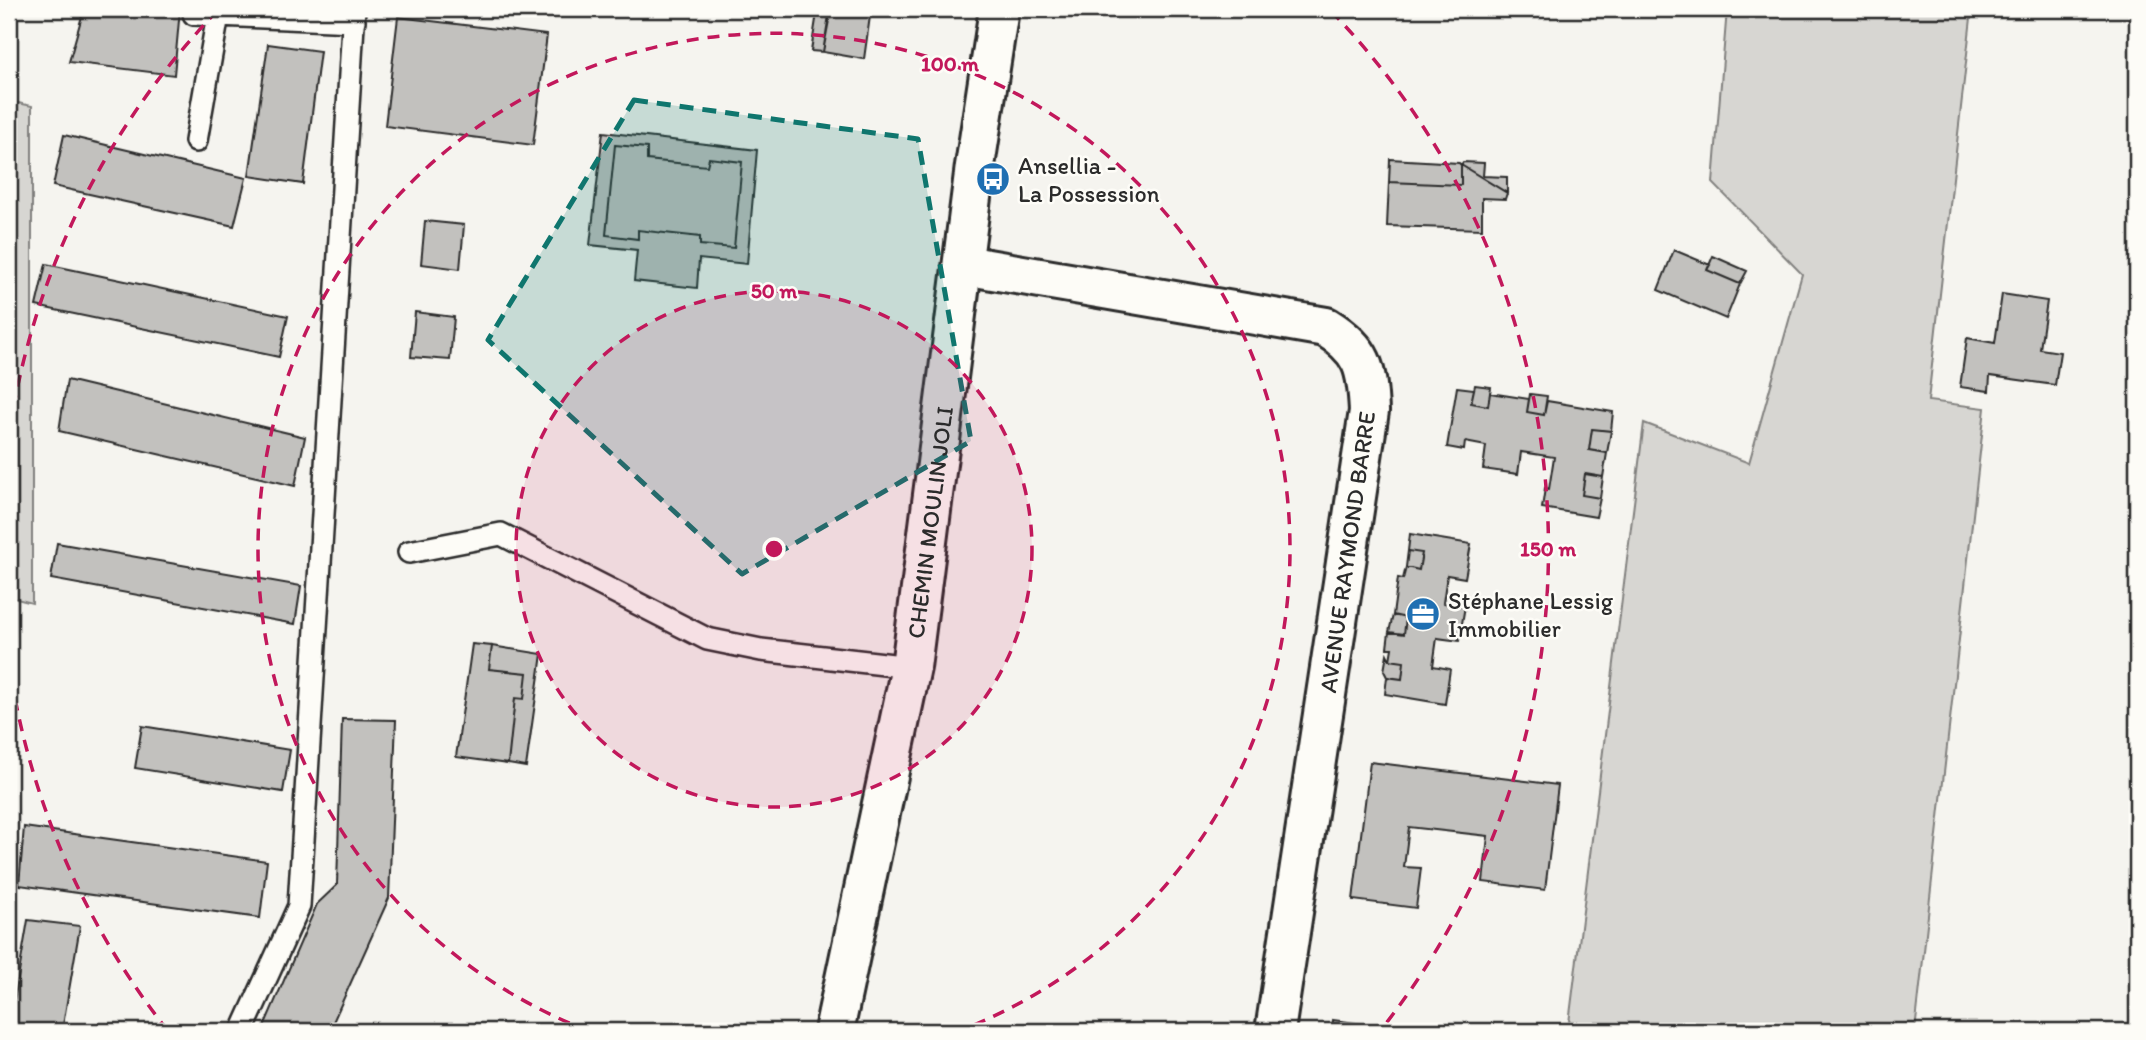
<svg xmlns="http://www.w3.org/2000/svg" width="2146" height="1040" viewBox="0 0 2146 1040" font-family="Itim,sans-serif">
  <rect width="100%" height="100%" fill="#f5f4ef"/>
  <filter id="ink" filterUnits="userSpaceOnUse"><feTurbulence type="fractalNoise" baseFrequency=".0143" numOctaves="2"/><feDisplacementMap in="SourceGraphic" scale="14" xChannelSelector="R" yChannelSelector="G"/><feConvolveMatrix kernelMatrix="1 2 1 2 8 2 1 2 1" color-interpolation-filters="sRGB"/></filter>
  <g filter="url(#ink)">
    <path fill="#e6e5e0" d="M 9,597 L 20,600 L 9,707 Z"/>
    <path fill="#d7d6d2" stroke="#81807e" stroke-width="2" d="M 1727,9 L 1972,9 L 1928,401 L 1985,408 L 1915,1031 L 1568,1031 L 1644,423 L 1749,463 L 1802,274 L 1713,183 Z
      M 9,101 L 32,106 L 32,603 L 9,597 Z"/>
    <path fill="#c2c1be" stroke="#2b2b2b" stroke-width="2" fill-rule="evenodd" d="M 84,9 L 180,9 L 174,75 L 69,62 Z
      M 830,9 L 871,9 L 864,59 L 823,52 Z
      M 817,13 L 830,15 L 823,52 L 811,51 Z
      M 398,17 L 547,35 L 533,145 L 385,126 Z
      M 268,44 L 320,51 L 303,184 L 249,176 Z
      M 603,132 L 757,150 L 747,264 L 699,259 L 697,288 L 634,281 L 637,250 L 590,245 ZM 615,145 L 647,148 L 647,160 L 707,166 L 709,158 L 742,162 L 734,248 L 700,245 L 700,237 L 638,230 L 638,239 L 606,235 Z
      M 64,135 L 246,178 L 234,226 L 53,186 Z
      M 615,145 L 647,148 L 647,160 L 707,166 L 709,158 L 742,162 L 734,248 L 700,245 L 700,237 L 638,230 L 638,239 L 606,235 Z
      M 1390,159 L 1459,163 L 1461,165 L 1461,185 L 1389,182 Z
      M 1463,162 L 1484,163 L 1483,176 L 1507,177 L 1507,193 L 1461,165 Z
      M 1461,165 L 1507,193 L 1505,199 L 1482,198 L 1482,229 L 1387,226 L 1389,182 L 1461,185 Z
      M 425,221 L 464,225 L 460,269 L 421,264 Z
      M 1674,250 L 1710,265 L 1707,270 L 1740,284 L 1726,319 L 1658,290 Z
      M 1713,256 L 1747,271 L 1740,284 L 1707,270 Z
      M 46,264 L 288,316 L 279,357 L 36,306 Z
      M 2002,294 L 2047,301 L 2040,349 L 2060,352 L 2055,385 L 1990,376 L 1989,391 L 1960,387 L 1967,338 L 1995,343 Z
      M 415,312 L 454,317 L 450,360 L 411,357 Z
      M 67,380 L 305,437 L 295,486 L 59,431 Z
      M 1475,385 L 1491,387 L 1488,406 L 1471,403 Z
      M 1457,387 L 1474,389 L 1471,403 L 1488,406 L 1490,393 L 1529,399 L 1527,412 L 1544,415 L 1547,401 L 1613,412 L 1611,431 L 1592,429 L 1589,450 L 1607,453 L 1603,477 L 1585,474 L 1582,495 L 1600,498 L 1596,517 L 1542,508 L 1545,488 L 1549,489 L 1554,457 L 1521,452 L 1518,474 L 1483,469 L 1486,446 L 1465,442 L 1464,450 L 1447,447 Z
      M 1530,394 L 1547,396 L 1544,415 L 1527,412 Z
      M 1592,429 L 1611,431 L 1607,453 L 1589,450 Z
      M 1585,474 L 1603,477 L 1600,498 L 1582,495 Z
      M 1410,534 L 1471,544 L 1465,578 L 1447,575 L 1443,603 L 1465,606 L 1459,641 L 1437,638 L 1433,666 L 1450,669 L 1445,704 L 1385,694 L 1387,677 L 1402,679 L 1404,662 L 1390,660 L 1392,648 L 1387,648 L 1389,632 L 1404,634 L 1406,618 L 1393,615 L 1398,578 L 1403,579 L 1406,567 L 1419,570 L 1422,553 L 1408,551 Z
      M 57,543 L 301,586 L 295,624 L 51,579 Z
      M 1408,551 L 1422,553 L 1419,570 L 1406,567 Z
      M 1393,615 L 1406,618 L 1404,634 L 1389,632 Z
      M 472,644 L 492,646 L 489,669 L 527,673 L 524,699 L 515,698 L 508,764 L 456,757 Z
      M 492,646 L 542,654 L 526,767 L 508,764 L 515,698 L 524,699 L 527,673 L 489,669 Z
      M 1387,654 L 1390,660 L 1404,662 L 1402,679 L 1387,677 L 1384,671 Z
      M 342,719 L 396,720 L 389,898 L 329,1031 L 262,1031 L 317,904 L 337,885 Z
      M 142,726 L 290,750 L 283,792 L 135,768 Z
      M 1370,762 L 1558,785 L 1545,890 L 1483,882 L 1488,836 L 1409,827 L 1404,867 L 1421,868 L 1416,908 L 1353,900 Z
      M 24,827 L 267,861 L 260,918 L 19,885 Z
      M 28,920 L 80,926 L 62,1031 L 9,1031 Z
      M 1333,1020 L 1401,1029 L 1401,1031 L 1332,1031 Z"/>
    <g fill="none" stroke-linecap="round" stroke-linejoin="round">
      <g stroke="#2b2b2b" stroke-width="26">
        <path id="lane" d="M 195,9 L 194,14 L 354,21
          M 196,141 L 218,15
          M 409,552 L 501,534 L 707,639 L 761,650 L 911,667
          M 242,1031 L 299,906 L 354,9"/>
      </g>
      <g stroke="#2b2b2b" stroke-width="44">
        <g id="street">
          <path d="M 964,265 L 1326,327 C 1363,350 1367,368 1369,411 L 1275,1031"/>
          <path id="s1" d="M 834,1031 L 911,667 L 975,166 L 999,9"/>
        </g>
      </g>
      <use href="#lane" stroke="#fdfcf7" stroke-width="21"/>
      <use href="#street" stroke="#fdfcf7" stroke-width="38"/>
    </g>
  </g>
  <path fill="#0f766e" fill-opacity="0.2" stroke="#0f766e" stroke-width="5" stroke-dasharray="14 9" stroke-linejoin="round" d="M 634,100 L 918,139 L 971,441 L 742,574 L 488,340 Z"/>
  <circle cx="774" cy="549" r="258" fill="#c2185b" fill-opacity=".12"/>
  <g fill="none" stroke="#c2185b" stroke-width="3.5" stroke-dasharray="12 9">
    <circle cx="774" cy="549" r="258"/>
    <path d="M589 1031A516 516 0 1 1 959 1031"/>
    <path d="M168 1031A774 774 0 0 1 10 670M10 428A774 774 0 0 1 217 11M1331 11A774 774 0 0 1 1380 1031"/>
  </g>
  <defs>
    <g id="bus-disc" transform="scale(1.75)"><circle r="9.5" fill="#1f6fb2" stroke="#fdfcf7"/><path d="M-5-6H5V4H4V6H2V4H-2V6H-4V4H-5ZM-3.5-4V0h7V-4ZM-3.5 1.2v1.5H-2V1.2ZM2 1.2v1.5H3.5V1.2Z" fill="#fff"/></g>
    <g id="office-disc" transform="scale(1.75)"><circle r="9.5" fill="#1f6fb2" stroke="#fdfcf7"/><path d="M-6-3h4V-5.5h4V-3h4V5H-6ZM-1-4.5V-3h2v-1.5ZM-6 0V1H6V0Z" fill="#fff"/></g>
  </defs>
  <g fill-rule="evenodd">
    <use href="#bus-disc" x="993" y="179"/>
    <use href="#office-disc" x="1423" y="614"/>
  </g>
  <g text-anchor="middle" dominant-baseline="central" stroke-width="5" stroke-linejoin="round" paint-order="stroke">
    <g font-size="24" fill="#2b2b2b" stroke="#fdfcf7" text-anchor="start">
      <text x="1018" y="165">Ansellia -<tspan x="1018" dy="28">La Possession</tspan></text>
      <text x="1448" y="600">Stéphane Lessig<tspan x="1448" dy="28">Immobilier</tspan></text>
    </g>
    <g font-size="24" fill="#2b2b2b" stroke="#fdfcf7">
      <text stroke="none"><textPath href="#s1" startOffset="518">CHEMIN MOULIN JOLI</textPath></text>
      <text transform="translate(1347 552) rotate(-82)">AVENUE RAYMOND BARRE</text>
    </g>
  </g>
  <circle cx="774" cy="549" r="10" fill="#c2185b" stroke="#fdfcf7" stroke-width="3.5"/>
  <g font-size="21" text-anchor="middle" font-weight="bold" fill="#c2185b" stroke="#fdfcf7" stroke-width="5" stroke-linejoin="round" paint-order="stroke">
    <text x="950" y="71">100 m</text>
    <text x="774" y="298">50 m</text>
    <text x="1548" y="556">150 m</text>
  </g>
  <rect width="2146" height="1040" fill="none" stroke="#fdfcf7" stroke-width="35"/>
  <rect x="18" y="18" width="2111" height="1005" fill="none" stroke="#2b2b2b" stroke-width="2.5" filter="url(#ink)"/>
</svg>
